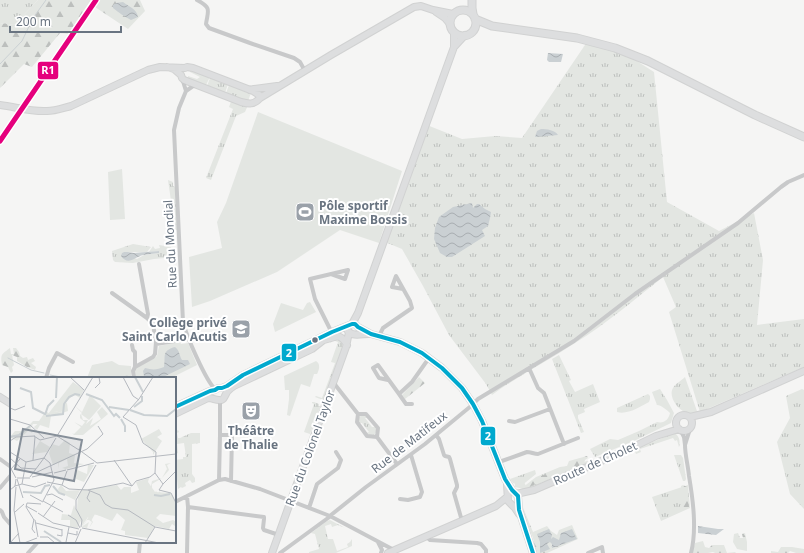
<svg xmlns="http://www.w3.org/2000/svg" width="804" height="553" viewBox="0 0 804 553" font-family="'Noto Sans',sans-serif">
  <defs>
    <pattern id="grass-tufts" width="24" height="20" patternUnits="userSpaceOnUse"><rect width="24" height="20" fill="#e3e6e2"/><path d="M3 7l-1-3M5 7V3M7 7l1-3M15 17l-1-3M17 17v-4M19 17l1-3" fill="none" stroke="#bcbfbd"/></pattern>
    <pattern id="forest-firs" width="22" height="20" patternUnits="userSpaceOnUse"><rect width="22" height="20" fill="#e3e6e2"/><path d="M5 1l3.5 6h-7zM16 11l3.5 6h-7z" fill="#bcbfbd"/></pattern>
    <pattern id="water-waves" width="16" height="10" patternUnits="userSpaceOnUse"><rect width="16" height="10" fill="#cad0d3"/><path d="M0 5q4-4 8 0t8 0" fill="none" stroke="#a8adb1"/></pattern>
  </defs>
  <rect width="100%" height="100%" fill="#f5f5f4"/>
  <path fill="url(#grass-tufts)" d="M 0,0 L 38,0 L 14,25 L 0,23 Z
    M 587,42 L 618,49 L 654,72 L 667,202 L 719,231 L 754,213 L 763,260 L 757,325 L 804,319 L 804,367 L 700,412 L 669,312 L 676,307 L 663,277 C 634,300 606,324 575,343 C 548,361 519,375 492,395 L 486,384 L 449,335 L 423,286 L 402,249 L 385,242 L 427,125 L 462,139 L 495,136 L 522,138 Z
    M 190,70 L 210,77 L 206,85 L 188,78 L 188,76 L 197,79 L 200,77 L 190,72 Z
    M 210,78 L 228,84 L 225,93 L 207,86 Z
    M 229,85 L 251,93 L 248,101 L 226,93 Z
    M 232,99 L 248,105 L 245,112 L 236,116 L 211,180 L 206,178 L 233,109 L 229,107 Z
    M 168,180 L 173,182 L 173,186 L 175,187 L 177,230 L 173,230 L 173,215 Z
    M 133,244 L 151,247 L 147,252 C 139,253 128,251 122,253 L 137,259 L 144,255 L 159,253 L 159,251 L 149,252 L 153,246 L 155,249 L 160,248 L 159,245 L 171,247 L 171,254 L 164,258 L 154,259 L 133,263 L 115,262 L 113,260 L 112,251 Z
    M 336,338 L 343,340 L 344,345 L 343,345 L 323,400 L 315,397 L 316,396 L 322,398 L 335,363 L 331,362 L 338,342 L 332,340 L 331,343 L 328,340 Z
    M 559,355 L 571,380 L 569,381 L 575,392 L 593,384 L 600,402 L 584,409 L 585,412 L 578,415 L 578,418 L 584,432 L 581,433 L 552,359 Z
    M 685,377 L 698,414 C 694,414 688,414 685,412 C 677,409 668,396 673,388 C 675,384 681,381 685,377 Z
    M 660,389 L 667,400 L 674,413 L 671,423 L 636,440 L 595,457 L 590,449 L 610,439 L 618,440 L 639,431 L 657,422 C 664,424 669,419 670,413 C 667,410 661,405 657,405 L 652,392 Z
    M 802,389 L 804,390 L 804,509 L 790,494 L 777,442 L 790,418 L 786,396 Z
    M 648,394 L 650,396 L 650,399 L 649,402 C 639,407 628,415 617,412 L 617,408 Z
    M 312,402 L 314,402 L 319,404 L 319,406 L 320,407 L 310,434 L 304,432 L 314,404 L 312,403 Z
    M 362,415 L 364,415 L 369,418 L 365,418 L 372,427 L 376,427 L 377,429 C 376,433 375,435 370,436 L 366,433 L 369,432 L 362,423 L 358,423 L 358,418 Z
    M 178,430 L 179,432 L 177,433 L 178,438 L 180,438 L 191,433 L 200,433 L 200,443 L 192,444 L 192,474 L 195,478 L 195,482 L 192,483 L 190,480 L 185,483 L 186,486 L 182,488 L 181,487 L 178,489 L 175,460 L 183,459 L 183,457 L 186,457 L 184,443 L 177,444 L 178,453 L 176,454 L 175,450 L 175,432 Z
    M 673,434 L 676,434 C 680,438 680,442 679,447 L 677,440 L 675,441 L 673,438 L 640,449 L 641,452 L 636,454 L 634,449 Z
    M 674,455 L 681,455 L 683,458 L 686,479 L 685,481 L 683,481 Z
    M 587,461 L 590,462 L 529,488 L 521,491 L 522,488 L 536,477 L 560,467 L 575,465 Z
    M 535,470 L 536,474 L 521,486 L 513,483 L 510,479 Z
    M 688,485 L 690,508 L 661,521 L 652,497 Z
    M 330,520 L 345,528 L 338,525 L 332,527 L 331,524 L 325,526 L 328,539 L 333,539 L 337,551 L 348,547 L 347,544 L 350,542 L 352,539 L 352,546 L 336,553 L 309,553 L 309,552 L 319,549 L 315,534 L 311,533 L 327,521 Z"/>
  <path fill="url(#forest-firs)" d="M 38,0 L 91,0 L 68,34 L 60,33 L 32,67 L 24,64 L 0,88 L 0,23 L 14,25 Z
    M 99,0 L 140,0 L 145,11 L 128,29 L 95,7 Z
    M 10,348 L 11,354 L 14,354 L 13,348 L 16,348 L 19,352 L 20,356 L 23,358 L 27,357 L 28,360 L 33,358 L 35,361 L 31,363 L 36,367 L 35,370 L 27,367 L 17,361 L 17,357 L 12,355 L 14,365 L 12,367 L 13,371 L 11,373 L 8,367 L 2,365 C 0,354 2,354 10,348 Z
    M 419,377 L 425,383 L 405,399 L 402,395 Z
    M 587,456 L 588,458 L 585,460 L 584,464 L 524,489 L 515,487 L 515,483 L 518,480 L 524,482 L 526,486 L 529,484 L 532,480 L 535,482 L 538,481 L 536,479 L 537,478 L 539,479 L 541,478 L 541,476 L 567,466 L 569,461 Z
    M 683,485 L 687,487 L 689,507 L 687,509 L 683,509 L 681,496 L 681,486 Z
    M 522,505 L 533,532 L 547,526 L 551,531 L 557,535 L 559,530 L 572,525 L 578,539 L 547,553 L 536,553 L 533,538 L 520,506 Z
    M 738,533 L 740,538 L 743,538 L 742,534 L 745,533 L 747,542 L 747,551 L 737,549 L 733,542 L 734,534 Z
    M 703,541 L 705,547 L 709,548 L 712,545 L 724,545 L 727,553 L 735,552 L 736,553 L 715,553 L 713,552 L 708,553 L 692,553 L 695,543 Z
    M 781,547 L 792,547 L 804,549 L 804,553 L 796,553 L 790,551 L 788,553 L 771,553 L 771,551 L 778,552 Z"/>
  <path fill="#e3e6e2" d="M 258,112 L 402,171 L 379,243 L 340,230 L 277,272 L 210,301 L 192,307 L 189,257 L 222,248 L 217,222 L 226,203 Z
    M 122,169 L 125,219 L 110,220 L 108,172 Z
    M 310,302 L 316,312 L 314,313 L 275,332 L 273,324 L 281,303 L 303,310 L 307,303 Z
    M 180,342 L 181,344 L 188,343 L 197,365 L 171,378 L 135,378 L 135,369 L 137,367 L 151,360 L 157,356 L 159,346 Z
    M 112,361 L 119,365 L 131,366 L 131,378 L 87,378 L 92,365 Z
    M 316,361 C 321,364 319,370 317,374 L 314,374 L 310,387 L 301,384 L 290,416 L 287,415 L 289,399 L 289,390 L 285,390 L 284,376 Z"/>
  <path fill="url(#water-waves)" d="M 123,2 C 128,6 137,9 138,17 L 131,20 C 125,17 119,13 113,8 L 113,5 L 116,3 Z
    M 548,53 L 563,54 L 561,62 L 549,62 L 547,60 Z
    M 541,129 C 547,129 555,130 558,135 L 535,137 L 537,131 Z
    M 472,203 L 473,208 L 477,204 L 479,204 L 485,209 L 491,212 L 490,218 L 488,226 L 482,230 L 485,236 L 452,257 L 447,257 L 440,253 L 434,239 L 435,228 L 439,217 L 453,207 Z
    M 159,251 L 159,253 C 154,254 148,254 143,255 C 135,257 128,266 121,256 L 122,253 L 124,252 L 128,252 L 134,253 Z
    M 175,347 C 180,351 179,355 182,360 L 188,360 L 190,364 L 186,366 L 161,378 L 146,378 L 144,376 L 143,371 L 145,368 C 152,370 157,370 164,367 C 166,356 161,351 175,347 Z
    M 698,526 L 718,529 L 724,529 L 716,535 L 698,533 Z
    M 549,529 L 552,535 L 551,539 L 553,537 L 559,540 L 561,533 L 572,529 L 577,539 L 552,548 L 552,544 L 550,542 L 548,543 L 547,544 L 550,549 L 540,553 L 540,542 L 537,534 Z"/>
  <g fill="none" stroke-linecap="round" stroke-linejoin="round">
    <path stroke="#cad0d3" stroke-width="1" d="M 0,64 L 22,41 L 33,18 L 46,0
      M 8,358 L 31,370 L 44,373
      M 50,375 L 66,378
      M 120,378 L 127,376"/>
    <g stroke="#d1d2d2" stroke-width="8">
      <path id="secondary" d="M 436,12 L 445,18 L 450,24
        M 454,47 L 465,35
        M 167,67 L 174,69 L 181,75 L 182,78 L 184,80 L 241,102 C 249,104 254,105 260,98 L 331,55 L 414,7 L 421,6 L 433,10 L 453,14
        M 250,90 L 254,89 L 277,86
        M 0,105 C 16,107 31,112 47,111 C 55,111 63,108 71,106 L 148,70 L 160,67 L 185,68 L 187,67 L 193,68 L 253,91 L 259,95 L 260,98
        M 352,324 L 358,313 L 454,47 L 454,32
        M 348,331 C 352,337 362,334 369,334
        M 324,340 L 338,336 C 343,338 345,340 347,345
        M 0,397 L 11,404
        M 175,407 L 210,391 L 215,390 L 218,388 L 222,388 L 227,386 L 243,375 L 332,332 L 352,324 L 355,324 L 358,327 L 371,334 L 400,342 L 422,353 L 442,368 L 462,388 L 473,404 L 482,421 L 505,479 L 512,490 L 518,496 L 519,510 L 533,553
        M 175,414 L 208,398 C 213,398 215,400 219,400 C 224,401 224,397 226,394 C 227,391 231,388 234,386 L 312,349 L 326,338
        M676 423a8 8 0 1 1 16 0a8 8 0 1 1-16 0Z
        M 690,417 L 711,412 L 804,371
        M 507,484 L 508,501 L 515,508 L 519,514
        M 516,494 L 534,490 L 629,449 L 656,436 L 679,429
        M 272,553 L 346,347 L 349,332
        M 388,553 L 496,506 L 507,497"/>
    </g>
    <g stroke="#d1d2d2" stroke-width="9">
      <path id="primary" d="M 472,0 L 472,8 L 473,14
        M450 23a13 13 0 1 1 26 0a13 13 0 1 1-26 0Z
        M 475,19 L 492,26 L 577,38 L 615,48 L 648,61 L 755,115 L 804,137"/>
    </g>
    <path stroke="#c8c9ca" stroke-width="4" d="M 197,0 C 212,8 208,10 206,24 L 209,28 L 250,43 L 294,58 L 300,62 L 305,71
      M 182,78 L 186,91
      M 196,84 L 186,91 L 179,108 L 174,130 L 183,322 C 186,335 206,381 215,389
      M 139,264 L 148,314 L 147,318
      M 331,274 L 345,279 L 348,270 L 310,279 L 315,299 L 332,333
      M 112,293 L 147,318 L 153,324 L 156,342 L 155,354 L 153,357 L 135,367 L 133,371 L 134,378
      M 379,336 L 383,328 L 412,308 L 410,301 L 396,276 L 392,287 L 403,289
      M 156,344 L 188,339
      M 132,345 L 133,350 L 135,352 L 135,367
      M 529,368 L 538,388 L 544,393 L 564,444
      M 46,378 L 49,368 L 57,353 L 73,362
      M 388,380 L 379,378 L 373,368 L 378,365 L 399,394 L 412,382 L 429,358
      M 333,382 L 358,414 L 357,422 L 367,436 L 377,437
      M 399,394 L 406,404 L 412,404
      M 358,414 L 366,414 L 378,428 L 377,437 L 397,464
      M 509,421 L 515,422 L 550,409
      M 681,431 L 684,437 L 685,445 L 690,429
      M 220,435 L 232,435 L 231,481
      M 436,435 L 439,439 L 444,455 L 445,456 L 449,457 L 450,459 L 457,485 L 457,487 L 454,493 L 462,521
      M 685,445 C 685,455 688,465 689,476 C 693,500 697,529 691,553
      M 0,459 L 11,467
      M 499,462 L 527,452 C 531,452 534,454 538,454 L 578,438
      M 219,480 L 220,435 L 220,400
      M 0,488 L 11,475
      M 400,499 L 408,500 L 420,497 L 422,492 L 411,455
      M 175,502 L 219,480 L 225,479 L 260,489 L 330,516 L 394,550
      M 188,507 L 264,517 L 264,519 L 263,528 L 264,530 L 279,535
      M 309,508 L 317,484 L 338,468 L 341,460 L 336,452
      M 0,510 L 2,512 L 4,517 L 11,525
      M 426,536 L 430,540 L 477,543 L 481,544 L 486,550 L 486,553
      M 378,542 L 382,550 L 381,553
      M 28,553 L 38,542
      M 139,553 L 140,542
      M 187,553 L 188,507 L 187,496
      M 280,553 L 328,518 L 331,515 L 366,487 L 425,444 L 471,406 L 478,399 L 574,341 L 635,294 L 738,223 L 781,187 L 788,182 L 804,175
      M 588,553 L 602,547 L 603,553"/>
    <use href="#secondary" stroke="#dddedf" stroke-width="6"/>
    <use href="#primary" stroke="#dddedf" stroke-width="7"/>
    <path stroke="#bfbfc0" stroke-width="1" stroke-dasharray="6 3" stroke-linecap="butt" d="M 0,137 L 7,128"/>
    <g stroke="#fff" stroke-width="7">
      <path id="bus-1" d="M 175,407 L 210,391 L 215,390 L 218,388 L 222,388 L 227,386 L 243,375 L 332,332 L 352,324 L 355,324 L 358,327 L 371,334 L 400,342 L 422,353 L 442,368 L 462,388 L 473,404 L 482,421 L 505,479 L 512,490 L 518,496 L 519,510 L 533,553"/>
    </g>
    <use href="#bus-1" stroke="#00a9ce" stroke-width="4"/>
    <g stroke="#fff" stroke-width="8">
      <path id="rail-1" d="M 0,141 L 96,0"/>
    </g>
    <use href="#rail-1" stroke="#e5007d" stroke-width="5"/>
  </g>
  <defs>
    <g id="stadium-square" transform="scale(1)"><rect x="-9" y="-9" width="18" height="18" rx="4" fill="#9aa1a9" stroke="#fff"/><path d="M0-5a6.5 5 0 1 0 0 10a6.5 5 0 1 0 0-10ZM-3.5-1.8h7v3.6h-7Z" fill="#fff"/></g>
    <g id="school-square" transform="scale(1)"><rect x="-9" y="-9" width="18" height="18" rx="4" fill="#9aa1a9" stroke="#fff"/><path d="M0-5L7-2L0 1L-7-2ZM-4 1L0 2.5L4 1V4Q0 6-4 4Z" fill="#fff"/></g>
    <g id="theatre-square" transform="scale(1)"><rect x="-9" y="-9" width="18" height="18" rx="4" fill="#9aa1a9" stroke="#fff"/><path d="M-5-5.5Q0-4 5-5.5V0Q5 5 0 6Q-5 5-5 0ZM-3.3-2.5H-1v1.5H-3.3ZM1-2.5H3.3v1.5H1ZM-2.8 1Q0 5.5 2.8 1Z" fill="#fff"/></g>
  </defs>
  <g fill-rule="evenodd">
    <use href="#stadium-square" x="305" y="212"/>
    <use href="#school-square" x="241" y="329"/>
    <use href="#theatre-square" x="251" y="411"/>
  </g>
  <circle fill="#697481" stroke="#fff" stroke-width="1.5" cx="315" cy="340" r="3.5"/>
  <g text-anchor="middle" dominant-baseline="central" stroke-width="4" stroke-linejoin="round" paint-order="stroke">
    <g font-size="12" font-weight="bold" fill="#697481" stroke="#fff" text-anchor="start">
      <text x="319" y="205">Pôle sportif<tspan x="319" dy="14">Maxime Bossis</tspan></text>
      <text x="227" y="322" text-anchor="end">Collège privé<tspan x="227" dy="14">Saint Carlo Acutis</tspan></text>
      <text x="251" y="430" text-anchor="middle">Théâtre<tspan x="251" dy="14">de Thalie</tspan></text>
    </g>
    <g font-size="12" fill="#697481" stroke="#fff">
      <text transform="translate(170 244) rotate(-93)">Rue du Mondial</text>
      <text transform="translate(409 442) rotate(-38)">Rue de Matifeux</text>
      <text transform="translate(310 448) rotate(-70)">Rue du Colonel Taylor</text>
      <text transform="translate(595 463) rotate(-24)">Route de Cholet</text>
    </g>
  </g>
  <g transform="translate(10 377)">
    <rect width="166" height="166" fill="#f5f5f4"/>
    <path d="M 63,5 L 74,13 L 70,21 L 65,18 L 61,20 L 55,26 L 51,36 L 45,34 L 44,37 L 38,37 ZM 38,38 L 41,39 L 39,51 L 30,48 L 27,53 L 24,50 ZM 149,52 L 152,57 L 147,60 L 152,64 L 143,78 L 143,75 L 131,62 ZM 55,63 L 60,66 L 59,76 L 65,78 L 64,86 L 74,87 L 56,92 L 52,91 L 58,89 L 57,82 L 49,86 L 49,92 L 48,86 L 43,88 L 39,76 L 42,67 L 49,69 ZM 78,88 L 84,88 L 74,105 L 66,102 L 65,92 L 77,97 ZM 139,101 L 138,105 L 145,115 L 161,116 L 166,127 L 166,139 L 150,137 L 146,141 L 153,146 L 163,143 L 166,145 L 165,149 L 162,147 L 159,152 L 145,149 L 138,161 L 115,158 L 115,154 L 111,153 L 115,143 L 107,136 L 102,144 L 85,137 L 81,144 L 78,140 L 72,149 L 67,133 L 68,118 L 71,113 L 107,108 L 111,113 L 114,110 L 121,110 L 121,116 L 129,113 L 126,105 ZM 51,108 L 56,114 L 70,113 L 65,123 L 49,115 L 48,112 ZM 64,128 L 71,142 L 68,151 L 60,150 L 60,143 L 51,143 L 52,137 L 61,138 Z" fill="#e3e6e2"/>
    <path d="M 80,18 L 91,29 L 79,43 L 71,37 L 73,43 L 78,43 L 76,47 L 83,41 L 80,49 L 91,42 L 87,35 L 92,30 L 98,37 L 73,58 L 64,58 L 62,56 L 64,57 L 71,50 L 64,45 L 72,49 L 75,45 L 71,42 L 70,41 L 70,38 L 72,36 L 65,29 L 72,35 ZM 57,26 L 58,34 L 43,39 L 38,38 L 29,47 L 23,47 L 20,53 L 23,53 L 22,56 L 19,53 L 7,64 L 0,60 L 5,54 L 14,54 L 23,44 L 29,44 L 36,34 L 41,38 L 45,34 L 51,36 L 54,27 ZM 161,86 L 157,88 L 159,93 L 152,101 L 142,107 L 142,111 L 140,113 L 144,117 L 146,114 L 148,117 L 150,114 L 151,119 L 161,117 L 148,120 L 145,117 L 141,125 L 128,126 L 124,133 L 123,129 L 120,129 L 119,131 L 110,121 L 97,127 L 91,121 L 90,126 L 95,127 L 91,136 L 95,136 L 95,140 L 83,137 L 79,140 L 83,145 L 79,151 L 82,145 L 79,143 L 77,143 L 73,149 L 79,145 L 77,151 L 72,150 L 80,138 L 69,129 L 73,125 L 81,133 L 89,127 L 92,119 L 100,122 L 98,120 L 108,115 L 115,116 L 117,120 L 111,120 L 119,128 L 123,128 L 120,127 L 122,125 L 139,125 L 143,118 L 140,115 L 142,104 L 152,101 L 157,92 L 155,87 Z" fill="#e3e6e2"/>
    <path d="M 30,64 L 40,70 L 37,75 L 22,77 Z" fill="#e3e6e2"/>
    <path fill="none" stroke="#cad0d3" stroke-width="2" d="M 125,0 L 133,15M 10,11 L 21,15 L 23,31 L 35,37M 76,17 L 92,23 L 104,39 L 106,37 L 110,41M 46,21 L 47,0M 99,30 L 119,33M 124,30 L 132,24 L 132,19M 120,33 L 134,38 L 157,39 L 166,32M 35,38 L 38,29 L 44,23M 36,39 L 53,37 L 54,27 L 59,20 L 65,17 L 70,18M 111,42 L 115,49 L 115,55M 0,60 L 9,58 L 20,49M 43,109 L 49,116 L 55,118M 13,115 L 31,116 L 35,109 L 40,108M 144,118 L 151,119 L 160,117M 34,154 L 51,165"/>
    <path fill="none" stroke="#b5b9bf" stroke-width="1" d="M 60,0 L 74,13M 113,0 L 123,19 L 129,23M 143,0 L 129,22 L 113,40 L 126,48 L 133,66 L 146,75 L 145,96M 166,6 L 166,22M 85,11 L 90,6 L 89,0M 0,31 L 5,33 L 15,29M 0,42 L 20,48 L 34,61M 24,59 L 30,63 L 47,59 L 69,73M 47,59 L 83,0M 0,64 L 6,60 L 25,59M 68,72 L 87,86 L 166,77M 0,75 L 16,85 L 34,81 L 40,86 L 44,103 L 33,124M 0,81 L 11,91 L 26,92M 34,81 L 46,61M 23,83 L 25,60M 104,83 L 122,109M 0,90 L 6,101M 1,92 L 10,82M 57,93 L 84,86M 25,96 L 77,72 L 93,57 L 88,49M 44,96 L 56,93M 20,100 L 34,81M 22,100 L 43,95M 7,101 L 20,101M 7,102 L 13,121M 37,105 L 52,108M 12,107 L 16,85M 153,107 L 166,94M 52,108 L 59,112 L 78,113 L 113,106 L 122,109M 52,108 L 57,94M 5,109 L 12,107 L 25,110 L 36,106M 122,109 L 126,104 L 140,100 L 145,96 L 153,107 L 149,113 L 161,116 L 166,126M 6,110 L 4,133 L 10,166M 0,113 L 5,109 L 6,102M 78,113 L 90,118 L 95,127 L 102,131 L 118,133 L 145,150 L 166,154M 80,114 L 77,121 L 80,125M 20,118 L 33,125M 37,118 L 42,117 L 53,123M 33,124 L 53,135M 16,129 L 27,135M 16,130 L 17,126 L 31,127M 16,130 L 24,143M 5,135 L 14,127M 28,136 L 43,146 L 69,152M 58,138 L 66,143 L 70,151M 33,140 L 45,124M 24,142 L 22,152 L 25,156M 25,143 L 28,160M 26,146 L 52,153M 71,150 L 72,143 L 66,132 L 66,123 L 86,88M 72,151 L 149,166M 58,156 L 67,158 L 67,154M 47,158 L 52,159 L 52,152M 30,160 L 38,160 L 45,166M 56,165 L 59,150M 0,166 L 9,156M 14,166 L 27,161M 65,166 L 71,152M 135,166 L 145,150"/>
    <path fill="#868f99" fill-opacity="0.15" stroke="#868f99" stroke-width="2" d="M 13,52 L 72,63 L 64,104 L 5,92 Z"/>
    <rect width="166" height="166" fill="none" stroke="#697481" stroke-width="2"/>
  </g>
  <g stroke="#fff" stroke-width="1.5">
    <rect x="37" y="61" width="22" height="19" rx="4" fill="#e5007d"/>
    <rect x="281" y="343" width="16" height="19" rx="4" fill="#00a9ce"/>
    <rect x="480" y="426" width="16" height="20" rx="4" fill="#00a9ce"/>
  </g>
  <g font-size="11" text-anchor="middle" font-weight="bold" fill="#fff">
    <text x="48" y="74">R1</text>
    <text x="289" y="357">2</text>
    <text x="488" y="440">2</text>
  </g>
  <path d="M10 26v6h111v-6" fill="none" stroke="#697481" stroke-width="2"/>
  <text x="16" y="26" font-size="12" fill="#697481" stroke="#ffffff" stroke-width="3" paint-order="stroke">200 m</text>
</svg>
